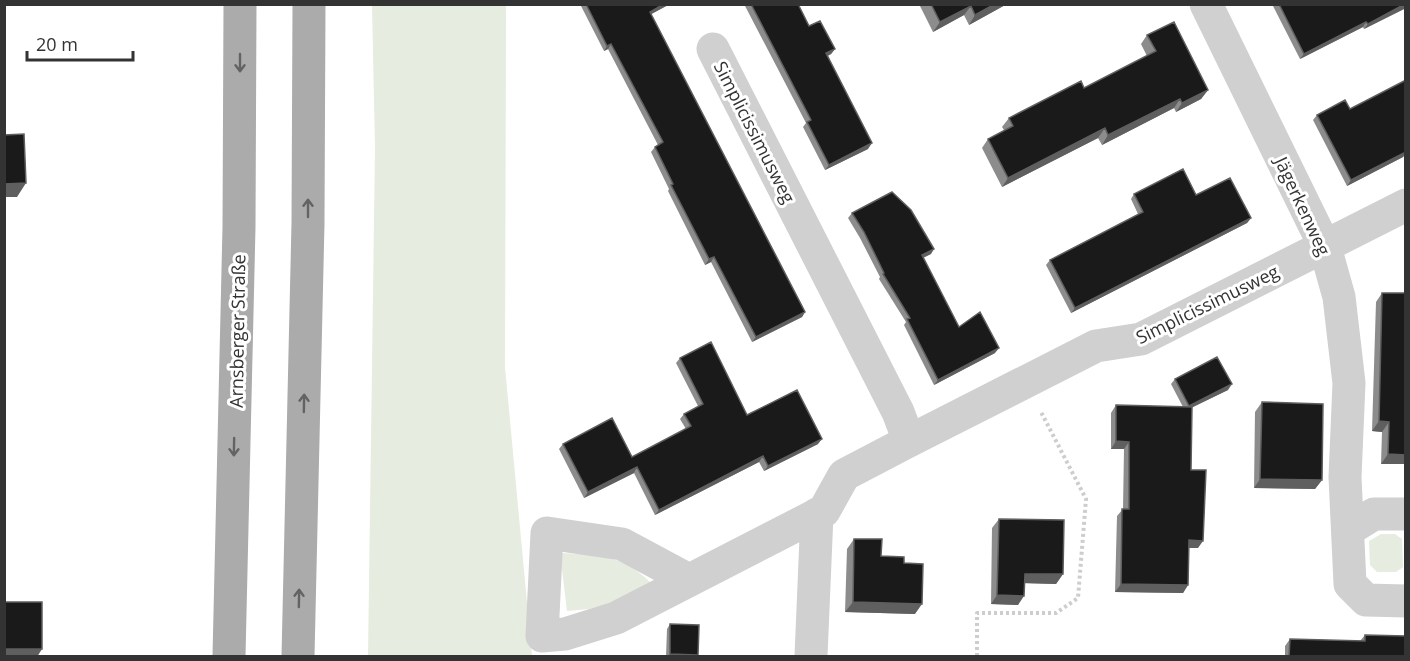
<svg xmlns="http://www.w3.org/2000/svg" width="1410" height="661" viewBox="0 0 1410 661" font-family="'Open Sans',sans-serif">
  <rect width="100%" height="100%" fill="#fff"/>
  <path fill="#e6ecdf" d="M 372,5 L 506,5 L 505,367 L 532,656 L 368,656 L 375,148 Z
    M 1381,534 L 1395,534 L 1402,539 L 1403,567 L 1396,572 L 1377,572 L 1370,565 L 1369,541 Z
    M 560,553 C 598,555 621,554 650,582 L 625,600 L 589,609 L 567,611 Z"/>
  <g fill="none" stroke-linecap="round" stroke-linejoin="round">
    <path stroke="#cdcdcd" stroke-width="4" stroke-dasharray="3 3" stroke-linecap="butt" d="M 977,656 L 977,613 L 1056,613 L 1078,598 L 1086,499 L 1041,412"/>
    <path stroke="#d0d0d0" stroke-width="33" d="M 1206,4 L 1325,247 L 1339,297 L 1349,383 L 1345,477 L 1350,584 L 1366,600 L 1406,601
      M 713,49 L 898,412 L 909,441
      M 1348,530 L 1374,514 L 1406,514
      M 689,580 L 622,544 L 547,533 L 542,636 L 565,634 L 616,618 L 824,511 L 844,475 L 909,441 L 1096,346 L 1141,339 L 1406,205
      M 811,656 L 817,514"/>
    <path stroke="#ababab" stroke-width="33" d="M 229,656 L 239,227 L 240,4
      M 298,656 L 308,223 L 309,4"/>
  </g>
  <path fill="#8c8c8c" d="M 580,4 L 670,4 L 651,14 L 805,312 L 802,317 L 752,342 L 711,262 L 705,265 L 668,191 L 669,189 L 651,152 L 655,147 L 658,145 L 608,49 L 604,51 Z
    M 744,4 L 798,4 L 809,26 L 835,49 L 831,54 L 827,56 L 868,149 L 825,170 L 803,127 L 806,123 Z
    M 919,4 L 1007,4 L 969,25 L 964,15 L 933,32 Z
    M 1272,4 L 1406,4 L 1406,8 L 1364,29 L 1363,27 L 1300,59 Z
    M 1147,35 L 1208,90 L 1201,99 L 1176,112 L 1174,108 L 1102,145 L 1098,138 L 1002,187 L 982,148 L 988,139 L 1004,130 L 1002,127 L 1009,118 L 1084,88 L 1147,56 L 1141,44 Z
    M 1406,80 L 1406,154 L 1403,157 L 1347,186 L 1313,120 L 1317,115 L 1350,109 Z
    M 1134,194 L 1196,195 L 1251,218 L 1247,223 L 1071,313 L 1046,265 L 1050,260 L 1138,214 L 1131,199 Z
    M 852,213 L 931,254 L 923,258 L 959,327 L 995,353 L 934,385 L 904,325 L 906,322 L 879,279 L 880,277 L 860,238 L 848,218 Z
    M 1382,293 L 1406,293 L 1406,464 L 1381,464 L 1382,432 L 1372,431 L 1376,302 Z
    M 680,358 L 747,415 L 818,444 L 764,471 L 759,462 L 655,515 L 634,473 L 584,498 L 559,449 L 563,444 L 632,457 L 686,429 L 680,419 L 684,414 L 698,406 L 676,363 Z
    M 1175,379 L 1228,390 L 1192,407 L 1191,470 L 1198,548 L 1189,548 L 1188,585 L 1183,593 L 1115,592 L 1117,516 L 1123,509 L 1124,449 L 1111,449 L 1111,413 L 1116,405 L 1183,407 L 1171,384 Z
    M 1262,402 L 1322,480 L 1315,489 L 1254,488 L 1255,412 Z
    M 999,519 L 1063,574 L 1056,584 L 1025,583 L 1018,605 L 991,604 L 992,528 Z
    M 854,539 L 881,556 L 904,563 L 915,614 L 845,612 L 847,549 Z
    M 670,624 L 698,655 L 697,657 L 666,657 L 667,629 Z
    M 1365,635 L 1406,657 L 1285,657 L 1285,646 L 1290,639 L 1360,641 Z"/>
  <path fill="#5f5f5f" d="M 664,4 L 670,4 L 646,17 L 650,12 Z
    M 995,4 L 1007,4 L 969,25 L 975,15 Z
    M 1406,4 L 1406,8 L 1364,29 L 1368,24 Z
    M 971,6 L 964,15 L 933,32 L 940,22 Z
    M 1366,22 L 1363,27 L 1300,59 L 1304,54 Z
    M 611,44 L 608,49 L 604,51 L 607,46 Z
    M 835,49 L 831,54 L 822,59 L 826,53 Z
    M 1208,90 L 1201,99 L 1176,112 L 1182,103 Z
    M 1180,99 L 1174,108 L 1102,145 L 1108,135 Z
    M 1105,128 L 1098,138 L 1002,187 L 1008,178 Z
    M 872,143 L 868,149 L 825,170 L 829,165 Z
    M 1406,152 L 1403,157 L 1347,186 L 1351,180 Z
    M 26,183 L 17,197 L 4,197 L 4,184 Z
    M 1251,218 L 1247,223 L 1071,313 L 1075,308 Z
    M 934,249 L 931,254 L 918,260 L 922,255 Z
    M 714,257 L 711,262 L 705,265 L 709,259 Z
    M 805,312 L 802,317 L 752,342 L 756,337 Z
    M 999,348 L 995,353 L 934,385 L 938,380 Z
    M 1232,384 L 1228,390 L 1185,411 L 1189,406 Z
    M 1379,421 L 1389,422 L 1382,432 L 1372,431 Z
    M 822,439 L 818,444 L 764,471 L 768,466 Z
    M 1116,441 L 1129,442 L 1124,449 L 1111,449 Z
    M 1388,454 L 1406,455 L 1406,464 L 1381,464 Z
    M 763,456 L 759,462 L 655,515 L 659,510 Z
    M 637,467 L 634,473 L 584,498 L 588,492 Z
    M 1260,479 L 1322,480 L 1315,489 L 1254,488 Z
    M 1189,540 L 1203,541 L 1198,548 L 1184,548 Z
    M 1025,574 L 1063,574 L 1056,584 L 1019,583 Z
    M 1121,584 L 1188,585 L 1183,593 L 1115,592 Z
    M 997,595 L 1024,596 L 1018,605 L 991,604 Z
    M 853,602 L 922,604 L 915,614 L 845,612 Z
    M 4,649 L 42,649 L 37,657 L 4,657 Z
    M 670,654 L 698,655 L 697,657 L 668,657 Z"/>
  <path fill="#1a1a1a" stroke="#5f5f5f" stroke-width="1.5" d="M 586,4 L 664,4 L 650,12 L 805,312 L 756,337 L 714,257 L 709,259 L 671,185 L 673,184 L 655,147 L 663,142 L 611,44 L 607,46 Z
    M 751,4 L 798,4 L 809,26 L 820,21 L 835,49 L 826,53 L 872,143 L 829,165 L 807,122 L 811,120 Z
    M 931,4 L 995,4 L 975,15 L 971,6 L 940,22 Z
    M 1279,4 L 1405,4 L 1368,24 L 1366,22 L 1304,54 Z
    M 1174,22 L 1208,90 L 1182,103 L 1180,99 L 1108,135 L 1105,128 L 1008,178 L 988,139 L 1013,126 L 1009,118 L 1081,81 L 1084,88 L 1156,51 L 1147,35 Z
    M 1406,80 L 1406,152 L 1351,180 L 1317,115 L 1345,100 L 1350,109 Z
    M 24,134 L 26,183 L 4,184 L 4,135 Z
    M 1183,169 L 1196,195 L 1230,178 L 1251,218 L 1075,308 L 1050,260 L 1143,212 L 1134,194 Z
    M 892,192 L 911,210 L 934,249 L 922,255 L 959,327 L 980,312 L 999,348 L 938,380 L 907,319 L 910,318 L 883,274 L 884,273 L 864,232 L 852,213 Z
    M 1382,293 L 1406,293 L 1406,455 L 1388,454 L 1389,422 L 1379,421 Z
    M 711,342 L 747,415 L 797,390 L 822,439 L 768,466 L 763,456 L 659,510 L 637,467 L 588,492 L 563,444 L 612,418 L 632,457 L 691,426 L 684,414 L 703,404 L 680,358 Z
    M 1217,357 L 1232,384 L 1189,406 L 1175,379 Z
    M 1262,402 L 1323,404 L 1322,480 L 1260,479 Z
    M 1116,405 L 1192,407 L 1191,470 L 1206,470 L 1203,541 L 1189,540 L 1188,585 L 1121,584 L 1122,509 L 1129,509 L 1129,442 L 1116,441 Z
    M 999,519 L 1064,520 L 1063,574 L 1025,574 L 1024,596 L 997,595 Z
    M 854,539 L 882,539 L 881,556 L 904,557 L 904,563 L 923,564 L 922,604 L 853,602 Z
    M 4,602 L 42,602 L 42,649 L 4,649 Z
    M 670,624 L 699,625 L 698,655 L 670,654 Z
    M 1365,635 L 1406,636 L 1406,657 L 1289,657 L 1290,639 L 1365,641 Z"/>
  <defs><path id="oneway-shaft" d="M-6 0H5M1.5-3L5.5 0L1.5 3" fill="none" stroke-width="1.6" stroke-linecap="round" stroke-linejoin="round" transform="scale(1.5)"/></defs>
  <g stroke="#636363">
    <use href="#oneway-shaft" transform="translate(240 63) rotate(90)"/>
    <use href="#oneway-shaft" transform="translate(308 208) rotate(-90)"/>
    <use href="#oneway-shaft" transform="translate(304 403) rotate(-89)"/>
    <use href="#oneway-shaft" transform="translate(234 447) rotate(91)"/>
    <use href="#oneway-shaft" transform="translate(299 598) rotate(-89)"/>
  </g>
  <g text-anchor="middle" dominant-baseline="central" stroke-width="6" stroke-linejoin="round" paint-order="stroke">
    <g font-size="18" fill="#333" stroke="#fff">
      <text transform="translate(755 132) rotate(63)">Simplicissimusweg</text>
      <text transform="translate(1303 206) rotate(65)">Jägerkenweg</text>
      <text transform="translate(1207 304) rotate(-26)">Simplicissimusweg</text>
      <text transform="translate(237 331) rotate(-89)">Arnsberger Straße</text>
    </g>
  </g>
  <rect width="1410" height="661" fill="none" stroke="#333333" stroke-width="12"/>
  <path d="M27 51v9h106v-9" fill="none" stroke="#333333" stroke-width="3"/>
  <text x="36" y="51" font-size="18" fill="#333333" stroke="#ffffff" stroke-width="4.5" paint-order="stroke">20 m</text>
</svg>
